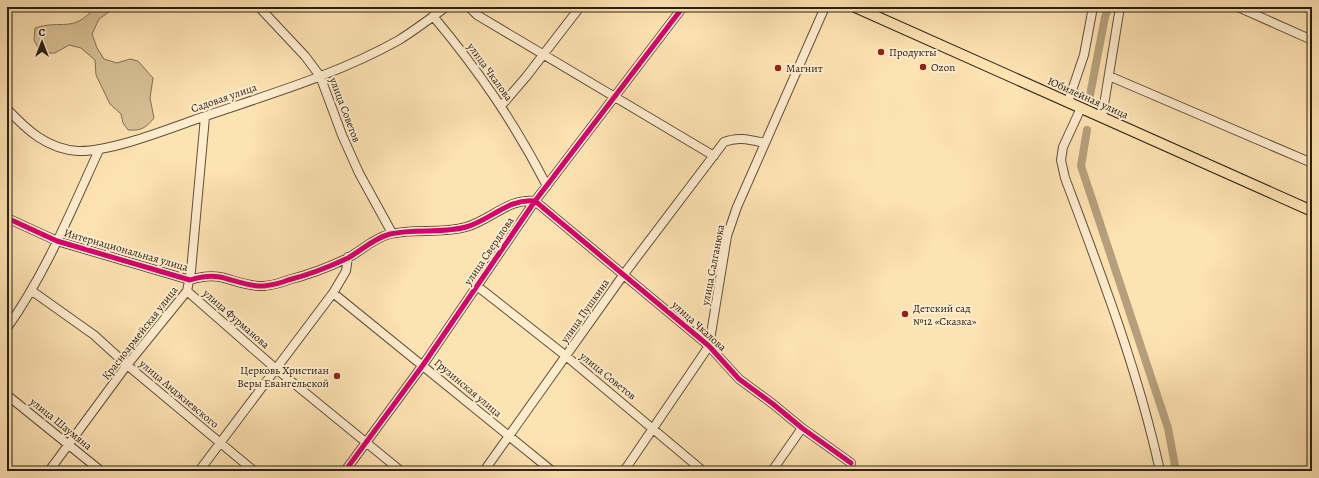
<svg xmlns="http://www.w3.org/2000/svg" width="1319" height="478" viewBox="0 0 1319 478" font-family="Alegreya,serif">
  <rect width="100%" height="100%" fill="#fde2b2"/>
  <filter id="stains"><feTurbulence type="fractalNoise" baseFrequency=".005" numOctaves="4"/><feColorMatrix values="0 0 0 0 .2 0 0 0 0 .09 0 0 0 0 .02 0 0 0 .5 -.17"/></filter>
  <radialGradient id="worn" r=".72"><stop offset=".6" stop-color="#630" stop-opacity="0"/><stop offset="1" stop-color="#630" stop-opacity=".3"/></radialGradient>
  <path fill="#d9c197" stroke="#827054" d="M 95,7 L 116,7 L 99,19 L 92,34 L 97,48 L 104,59 L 117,63 L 130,59 L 138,61 L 153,78 L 150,98 L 154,118 C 146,128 141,131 128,130 L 123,123 L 121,114 L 110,104 L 96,75 L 95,60 L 81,48 L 69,45 L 55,53 L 41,53 L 34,40 L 35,28 C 62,19 73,34 95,7 Z"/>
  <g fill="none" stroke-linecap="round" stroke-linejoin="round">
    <path stroke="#b6a07c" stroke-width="8" d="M 1090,95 L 1105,17 L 1109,7
      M 1087,130 L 1081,166 L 1168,428 L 1176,471"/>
    <g stroke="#60503a" stroke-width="10">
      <path id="minor" d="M 259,7 L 305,56 L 320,76 L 342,135 L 359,173 L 392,233
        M 469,7 L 477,15 L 714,156
        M 1238,7 L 1312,40
        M 433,16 C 479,71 514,122 547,186
        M 1109,76 L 1312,163
        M 1068,102 L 1084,55 L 1093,7
        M 501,106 L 526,77 L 580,7
        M 1081,108 L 1063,147 L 1061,160 L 1065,178 C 1101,274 1138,370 1160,471
        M 7,109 C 27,130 47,149 78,151 C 109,152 163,131 194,120 C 263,96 335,76 399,40 C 415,30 431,18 446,7
        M 1102,117 L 1120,7
        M 7,218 L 57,241 L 190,280 C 199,277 210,275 220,277 C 234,280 249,287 264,286 C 272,285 281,283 288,280 C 308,275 329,267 348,258 C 362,250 374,238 390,234 C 415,228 441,234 466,227 C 491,220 508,198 535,201 L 709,346 L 739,379 L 773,404 L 802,428 L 851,463
        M 477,286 L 566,356 L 703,471
        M 32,291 L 94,335 L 127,365 L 254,471
        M 187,291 L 275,368 L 401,471
        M 333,293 L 552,471
        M 7,328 C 46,273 71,211 99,150
        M 7,395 L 101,471
        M 49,471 L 127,365 L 187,291 L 191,271 L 205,117
        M 199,471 L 333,293 L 346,271 L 348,257
        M 345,471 L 423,365 L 535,201 L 683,7
        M 484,471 L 624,274 L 724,142 C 738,136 751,140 765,143
        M 624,471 L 709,346 L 727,236 L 737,207 L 825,7
        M 772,471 L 802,428"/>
    </g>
    <g stroke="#2b2012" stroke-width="12">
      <path id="major" d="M 855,7 L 1312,211"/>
    </g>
    <use href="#minor" stroke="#feeccd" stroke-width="8"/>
    <use href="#major" stroke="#fde2b2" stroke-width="10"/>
    <g stroke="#feeccd" stroke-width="8">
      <path id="cycleway" d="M 7,218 L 57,241 L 190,280 C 199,277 210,275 220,277 C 234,280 249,287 264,286 C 272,285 281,283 288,280 C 308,275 329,267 348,258 C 362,250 374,238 390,234 C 415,228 441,234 466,227 C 491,220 508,198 535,201 L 709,346 L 739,379 L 773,404 L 802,428 L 851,463
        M 345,471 L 423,365 L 535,201 L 683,7"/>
    </g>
    <use href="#cycleway" stroke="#d6006c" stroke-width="5"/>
  </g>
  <g fill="#8f2418" stroke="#feeccd" stroke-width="1.5">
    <circle cx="881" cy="52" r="4"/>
    <circle cx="923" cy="67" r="4"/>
    <circle cx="778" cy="68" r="4"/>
    <circle cx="905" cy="314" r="4"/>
    <circle cx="337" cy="376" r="4"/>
  </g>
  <g text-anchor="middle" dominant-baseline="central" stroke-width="4" stroke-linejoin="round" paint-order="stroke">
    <g font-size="11" fill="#2b2012" stroke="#feeccd" text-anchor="start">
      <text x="889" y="52">Продукты</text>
      <text x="931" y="67">Ozon</text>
      <text x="786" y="68">Магнит</text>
      <text x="913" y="308">Детский сад<tspan x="913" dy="13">№12 «Сказка»</tspan></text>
      <text x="329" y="370" text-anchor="end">Церковь Христиан<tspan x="329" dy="13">Веры Евангельской</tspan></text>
    </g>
    <g font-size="11" fill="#2b2012" stroke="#feeccd">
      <text transform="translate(490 72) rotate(54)">улица Чкалова</text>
      <text transform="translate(224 98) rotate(-19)">Садовая улица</text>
      <text transform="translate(1088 98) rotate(24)">Юбилейная улица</text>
      <text transform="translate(345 110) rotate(69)">улица Советов</text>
      <text transform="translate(126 250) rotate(16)">Интернациональная улица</text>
      <text transform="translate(489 251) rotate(-56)">улица Свердлова</text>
      <text transform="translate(713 265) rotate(-79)">улица Салганюка</text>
      <text transform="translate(585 311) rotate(-55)">улица Пушкина</text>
      <text transform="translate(236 319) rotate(41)">улица Фурманова</text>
      <text transform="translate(699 326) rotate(42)">улица Чкалова</text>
      <text transform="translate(140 333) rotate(-52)">Красноармейская улица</text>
      <text transform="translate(608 376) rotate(39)">улица Советов</text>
      <text transform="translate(468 388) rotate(40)">Грузинская улица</text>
      <text transform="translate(179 394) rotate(40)">улица Анджиевского</text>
      <text transform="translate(61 424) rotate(39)">улица Шаумяна</text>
    </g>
  </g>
  <rect width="1319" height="478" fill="none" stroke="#fde2b2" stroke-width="24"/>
  <rect x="8" y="8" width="1303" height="462" fill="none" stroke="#2b2012" stroke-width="2"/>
  <rect x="12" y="12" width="1295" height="454" fill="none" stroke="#2b2012"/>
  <g transform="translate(42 42)" stroke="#feeccd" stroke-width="3" paint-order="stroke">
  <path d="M0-3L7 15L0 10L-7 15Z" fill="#2b2012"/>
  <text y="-6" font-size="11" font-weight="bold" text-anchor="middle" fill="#2b2012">С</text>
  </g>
  <rect width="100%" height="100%" filter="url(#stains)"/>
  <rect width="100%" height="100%" fill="url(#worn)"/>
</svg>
